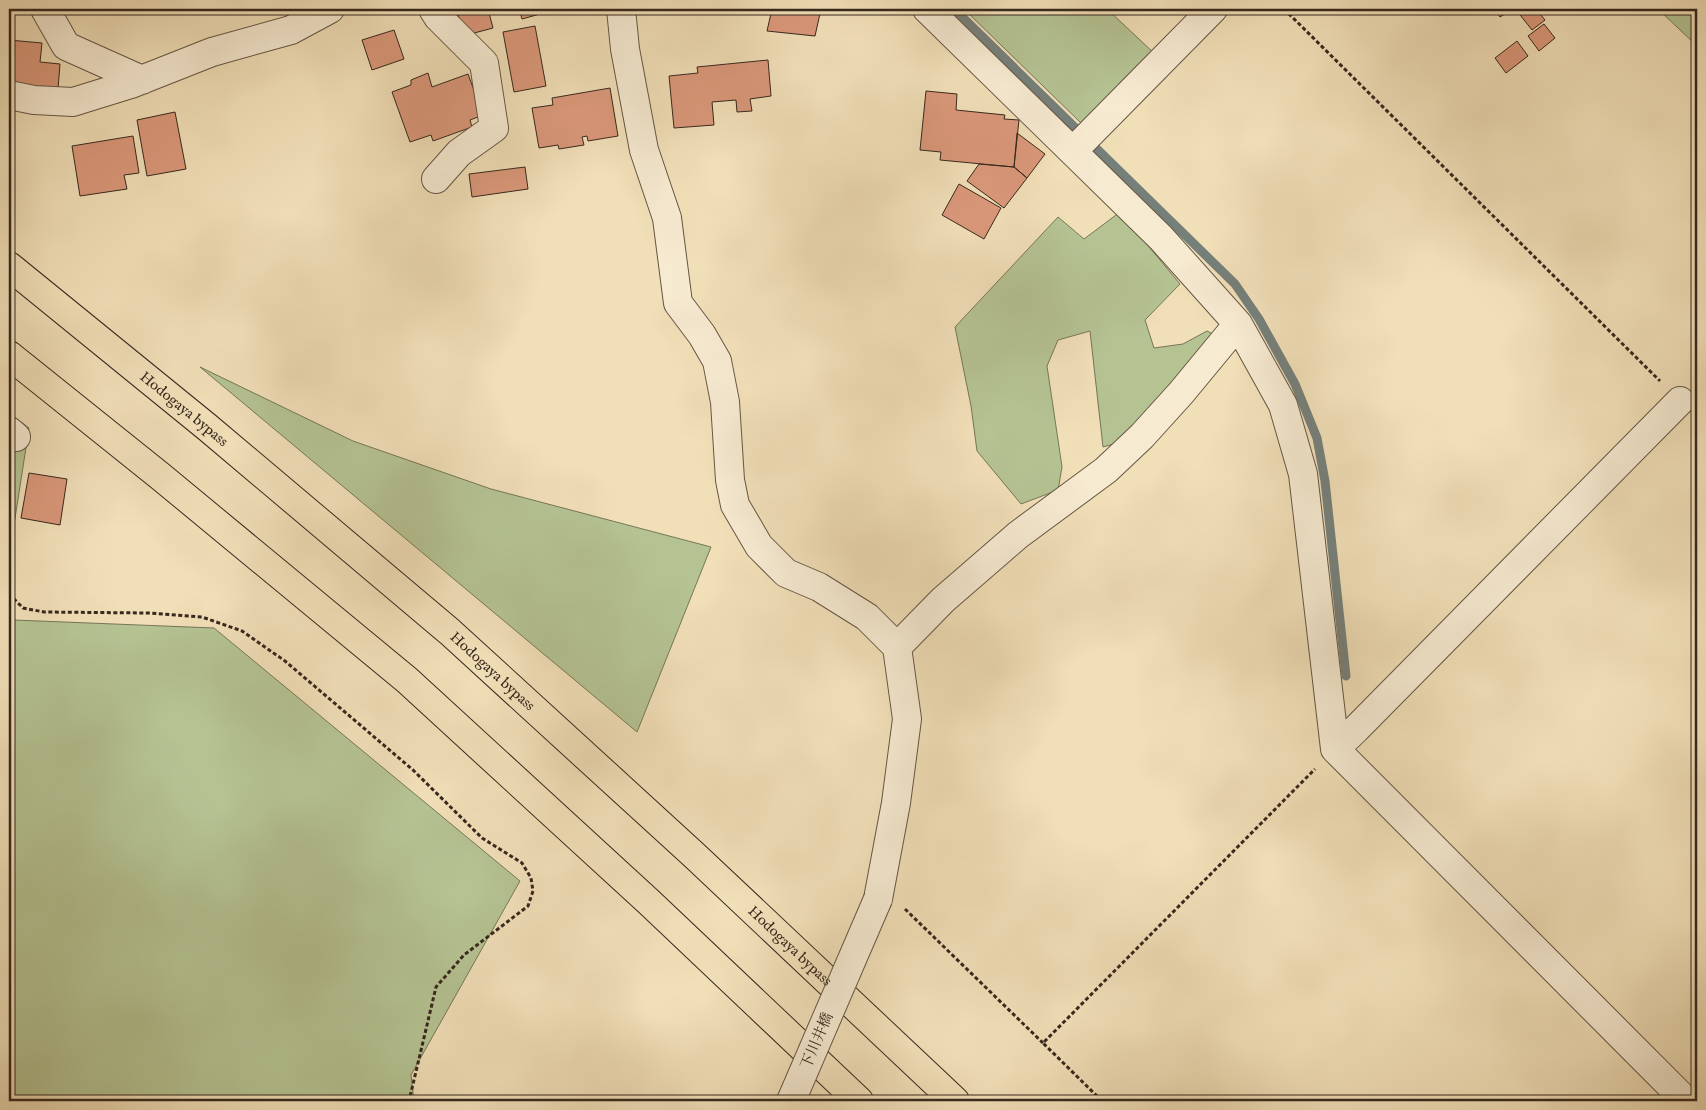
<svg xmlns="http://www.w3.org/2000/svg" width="1706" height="1110" viewBox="0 0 1706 1110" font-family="'IM FELL English','Noto Serif JP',serif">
  <rect width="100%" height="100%" fill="#f1dfb8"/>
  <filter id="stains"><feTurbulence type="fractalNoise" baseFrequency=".004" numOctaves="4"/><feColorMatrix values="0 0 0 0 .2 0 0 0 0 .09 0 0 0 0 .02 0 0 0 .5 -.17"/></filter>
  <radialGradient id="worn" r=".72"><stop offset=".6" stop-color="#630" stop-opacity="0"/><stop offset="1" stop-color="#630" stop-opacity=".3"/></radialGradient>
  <path fill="#b5c393" stroke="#767658" d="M 964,9 L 1107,9 L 1155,54 L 1082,124 Z
    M 1658,9 L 1697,9 L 1697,46 Z
    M 1120,212 L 1180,284 L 1145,320 L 1154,348 L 1183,344 L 1207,331 L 1217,336 L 1142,436 L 1103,447 L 1090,331 L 1058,340 L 1047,366 L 1062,467 L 1058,490 L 1021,504 L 977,451 L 971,406 L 955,327 L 1058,217 L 1084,239 Z
    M 200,367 L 353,441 L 491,489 L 711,547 L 637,732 Z
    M 9,413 L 29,428 L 12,538 L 14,620 L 214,628 L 520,881 L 411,1075 L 414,1101 L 9,1101 Z"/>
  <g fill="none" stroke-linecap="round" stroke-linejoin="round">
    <path stroke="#75807b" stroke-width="9" d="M 954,9 L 1235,284 L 1259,319 L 1295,384 L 1317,438 L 1325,481 L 1346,676"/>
  </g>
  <path fill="#da987a" stroke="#36281d" d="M 457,9 L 488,9 L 493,28 L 463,36 Z
    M 519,9 L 558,9 L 522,19 Z
    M 772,9 L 821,9 L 815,36 L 767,31 Z
    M 1494,9 L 1513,9 L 1500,17 Z
    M 1520,9 L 1536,9 L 1545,20 L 1532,30 L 1517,11 Z
    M 1544,24 L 1555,38 L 1539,51 L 1528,36 Z
    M 535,26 L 546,86 L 514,92 L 503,32 Z
    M 394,30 L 404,59 L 372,70 L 362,40 Z
    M 9,40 L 42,43 L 40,62 L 60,64 L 58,89 L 9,85 Z
    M 1517,41 L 1528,56 L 1506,73 L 1495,58 Z
    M 768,60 L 771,96 L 750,99 L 752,111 L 737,112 L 736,100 L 712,102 L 714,125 L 674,128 L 669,76 L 698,73 L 697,67 Z
    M 428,73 L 432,87 L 468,74 L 483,115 L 470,120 L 472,127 L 433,141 L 431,135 L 410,142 L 392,92 L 411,85 L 411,80 Z
    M 610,88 L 618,136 L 588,141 L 587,136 L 582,137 L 584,145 L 559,149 L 558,145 L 539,148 L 532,108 L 553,105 L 552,98 Z
    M 926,91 L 957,94 L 956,110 L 1005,115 L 1004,119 L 1019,120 L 1014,167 L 940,160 L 941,152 L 920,150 Z
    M 175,112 L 186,169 L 147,176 L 137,120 Z
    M 1017,133 L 1045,154 L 1027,178 L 1014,167 Z
    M 133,136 L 139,173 L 124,175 L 127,189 L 80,196 L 72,146 Z
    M 979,164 L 1014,167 L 1027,178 L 1004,208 L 967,181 Z
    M 525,167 L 528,189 L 472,197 L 469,174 Z
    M 959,184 L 1001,208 L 984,239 L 942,215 Z
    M 29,473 L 67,479 L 60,525 L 21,518 Z"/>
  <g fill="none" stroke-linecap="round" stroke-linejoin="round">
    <g stroke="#655644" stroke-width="30">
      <path id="minor" d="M 45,9 L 66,46 L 142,80
        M 433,9 L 438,17 L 484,63 L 494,128 L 459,153 L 436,179
        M 621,9 L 625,49 L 644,150 L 667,218 L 678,303 L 702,335 L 717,361 L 725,402 L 730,480 L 735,505 L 759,546 L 786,573 L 819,587 L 867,617 L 897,647
        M 927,9 L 1161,238 L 1238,324 L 1283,405 L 1303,474 L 1335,749 L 1686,1101
        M 9,95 L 34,100 L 73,102 L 131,84 L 212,52 L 291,30 L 330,9
        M 1073,151 L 1213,9
        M 9,431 L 16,437
        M 1335,749 L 1356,729 L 1680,401
        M 878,899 L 896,803 L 907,719 L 897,647 L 943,600 L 1018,535 L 1106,470 L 1142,436 L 1181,393 L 1238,324"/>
    </g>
    <g stroke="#36281d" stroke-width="30">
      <g id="highway">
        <path id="s1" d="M 9,266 L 207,427 L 450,632 L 694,855 L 955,1101"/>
        <path d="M 9,355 L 160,476 L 407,680 L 649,902 L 859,1101"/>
      </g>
    </g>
    <path stroke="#36281d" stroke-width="3" stroke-dasharray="4 2.5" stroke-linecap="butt" d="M 1284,9 L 1660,381
      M 9,480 L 12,464
      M 9,594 L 23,608 L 44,612 L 150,613 L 202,617 L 242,631 L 285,661 L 413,770 L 482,838 L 522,863 L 531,878 L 533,891 L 528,906 L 464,955 L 436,987 L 409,1101
      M 905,909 L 1043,1043
      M 1102,1101 L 1043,1043 L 1315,769"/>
    <use href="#minor" stroke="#f6ead1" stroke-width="28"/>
    <use href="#highway" stroke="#f1dfb8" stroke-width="28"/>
    <g stroke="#655644" stroke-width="30" stroke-linecap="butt">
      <path id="minor-bridge" d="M 791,1101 L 878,899"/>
    </g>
    <use href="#minor-bridge" stroke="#f6ead1" stroke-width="28"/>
  </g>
  <g text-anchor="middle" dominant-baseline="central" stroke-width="5" stroke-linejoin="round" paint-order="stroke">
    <g font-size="15" fill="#36281d" stroke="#f6ead1">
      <text stroke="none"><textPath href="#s1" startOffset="226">Hodogaya bypass</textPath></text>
      <text stroke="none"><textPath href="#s1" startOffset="631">Hodogaya bypass</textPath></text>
      <text stroke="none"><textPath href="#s1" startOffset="1036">Hodogaya bypass</textPath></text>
      <text transform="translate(817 1041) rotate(-67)">下川井橋</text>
    </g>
  </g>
  <rect width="1706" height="1110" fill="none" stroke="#f1dfb8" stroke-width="30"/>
  <rect x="10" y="10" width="1686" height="1090" fill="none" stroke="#36281d" stroke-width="2.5"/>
  <rect x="15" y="15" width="1676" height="1080" fill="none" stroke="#36281d"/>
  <rect width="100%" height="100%" filter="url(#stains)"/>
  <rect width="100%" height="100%" fill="url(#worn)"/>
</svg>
